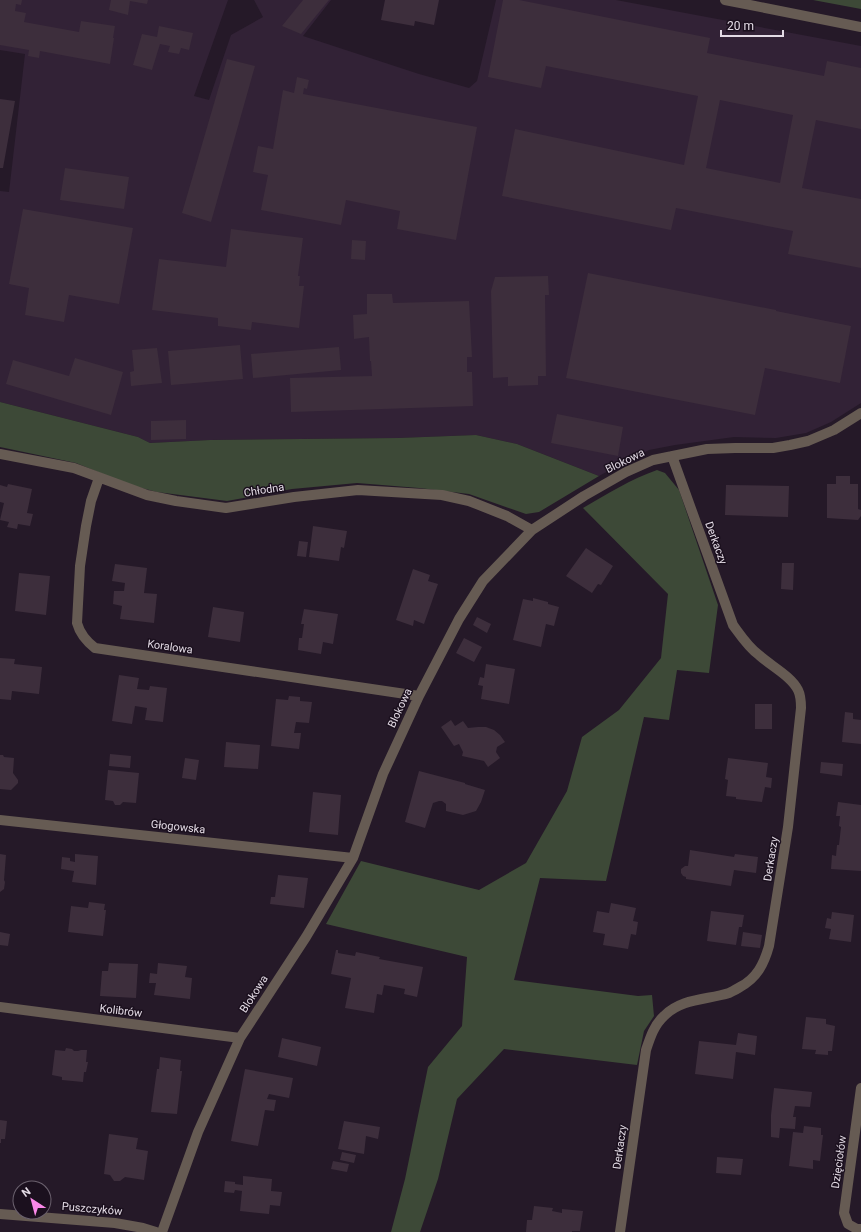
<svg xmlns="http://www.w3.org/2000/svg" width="861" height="1232" viewBox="0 0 861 1232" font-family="Roboto,sans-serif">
  <rect width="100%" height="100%" fill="#251928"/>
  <path fill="#322236" d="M 0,0 L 228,0 L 194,96 L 209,100 L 231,35 L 263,17 L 254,0 L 331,0 L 303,36 L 419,74 L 469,88 L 477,81 L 496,0 L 616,0 L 861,46 L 861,403 L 831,422 L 806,433 L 776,438 L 734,437 L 675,445 L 649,450 L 626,461 L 599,476 L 517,444 L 476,435 L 398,438 L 210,440 L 150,443 L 138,437 L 0,402 L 0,191 L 9,192 L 25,54 L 0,50 Z"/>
  <path fill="#3d4937" d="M 813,0 L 861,0 L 861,9 Z
    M 0,402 L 138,437 L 150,443 L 210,440 L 398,438 L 476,435 L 517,444 L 599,476 L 539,512 L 526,514 L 469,494 L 419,488 L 357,483 L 292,489 L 227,501 L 157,492 L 130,485 L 76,463 L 0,447 Z
    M 657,470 L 665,473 L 679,490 L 718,605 L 709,673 L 677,670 L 669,720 L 644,717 L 606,881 L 540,878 L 514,980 L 638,996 L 652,995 L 654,1016 L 644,1031 L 637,1065 L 504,1049 L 457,1099 L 438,1179 L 420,1232 L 391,1232 L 405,1179 L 428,1067 L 462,1026 L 467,957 L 326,924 L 361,861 L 479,890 L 526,863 L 567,791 L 582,737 L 619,710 L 661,658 L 668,594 L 583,508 C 607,494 631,479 657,470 Z"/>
  <path fill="#3d2e3c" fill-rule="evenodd" d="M 0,0 L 22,0 L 21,5 L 16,4 L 15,11 L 26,13 L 24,22 L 79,32 L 81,21 L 115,26 L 113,38 L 114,38 L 110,64 L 40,51 L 39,58 L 28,56 L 29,50 L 0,45 Z
    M 111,0 L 148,0 L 147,4 L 130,1 L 128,15 L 109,10 Z
    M 303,0 L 329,0 L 301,34 L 282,26 Z
    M 385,0 L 439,0 L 434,25 L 415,21 L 414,26 L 381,20 Z
    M 503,0 L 519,0 L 710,38 L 707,53 L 824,76 L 827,61 L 861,68 L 861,129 L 816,120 L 802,188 L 861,199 L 861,268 L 788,254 L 793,231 L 676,208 L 671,230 L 502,196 L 515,129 L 684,165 L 698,96 L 546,66 L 541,88 L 488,77 ZM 720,100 L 793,115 L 780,183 L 706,168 Z
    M 159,26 L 193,33 L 189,50 L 181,48 L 179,54 L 168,52 L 170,46 L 160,44 L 152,70 L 133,65 L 142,34 L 157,37 Z
    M 227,59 L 255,66 L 211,222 L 182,213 Z
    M 297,77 L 309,80 L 307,89 L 304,88 L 303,94 L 477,127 L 456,240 L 397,229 L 400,211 L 346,200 L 341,225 L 261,210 L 268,175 L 253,172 L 258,146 L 273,149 L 283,90 L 294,93 Z
    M 0,99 L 15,101 L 3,168 L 0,168 Z
    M 65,168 L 129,177 L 124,209 L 60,200 Z
    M 23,209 L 133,228 L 119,304 L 69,295 L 64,322 L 25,315 L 29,288 L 9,284 Z
    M 231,229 L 303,238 L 298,276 L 300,276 L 299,286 L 304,286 L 299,328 L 252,322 L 251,330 L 218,326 L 218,318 L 152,310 L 159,259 L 226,267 Z
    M 352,240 L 366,241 L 365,260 L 351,259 Z
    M 588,273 L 776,310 L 776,311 L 851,326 L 840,383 L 765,368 L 755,415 L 566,378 Z
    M 548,276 L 549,295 L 545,295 L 546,376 L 538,376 L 538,385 L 508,386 L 508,377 L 493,378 L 491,291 L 495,277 Z
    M 367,294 L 392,294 L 393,303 L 469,301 L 472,357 L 467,357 L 467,372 L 472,372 L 473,406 L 291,412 L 290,378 L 372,376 L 371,361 L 370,361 L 369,337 L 354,339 L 353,315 L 367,314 Z
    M 240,345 L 243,379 L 171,385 L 168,351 Z
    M 339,347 L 341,370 L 253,378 L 251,354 Z
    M 157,348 L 162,383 L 131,386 L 130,372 L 134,371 L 132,350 Z
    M 75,358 L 123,372 L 111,415 L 6,384 L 13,360 L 69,376 Z
    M 557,414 L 623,427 L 618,456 L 551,443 Z
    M 186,420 L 186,439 L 151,440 L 151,421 Z
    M 836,476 L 850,476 L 850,484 L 858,484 L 858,509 L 861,510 L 861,516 L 858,520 L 827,518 L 827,484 L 836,484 Z
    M 8,484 L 32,489 L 27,513 L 33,514 L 30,526 L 18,524 L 17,529 L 7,527 L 9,522 L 0,520 L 4,503 L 0,502 L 0,485 L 7,487 Z
    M 726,485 L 789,486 L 788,517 L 725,515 Z
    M 313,526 L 347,531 L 344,548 L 341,547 L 339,561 L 309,557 Z
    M 299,541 L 308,542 L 306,557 L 297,556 Z
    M 586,548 L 613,566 L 601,585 L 598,584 L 592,593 L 566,576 Z
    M 782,563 L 794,563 L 793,590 L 781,589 Z
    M 115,564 L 147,568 L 144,593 L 157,594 L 154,623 L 120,619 L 122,606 L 113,604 L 114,591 L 124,591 L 125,583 L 112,581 Z
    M 413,569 L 430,575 L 428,581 L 438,584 L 424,624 L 414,620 L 413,626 L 396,620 Z
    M 19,573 L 50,576 L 46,615 L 15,611 Z
    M 533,598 L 548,602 L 548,604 L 559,607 L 554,626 L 546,624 L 541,647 L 513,640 L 523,599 L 533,601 Z
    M 213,607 L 244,612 L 240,642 L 208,637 Z
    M 304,609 L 338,614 L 333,644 L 323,642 L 321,654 L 298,650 L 299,638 L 302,638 L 304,624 L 301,624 Z
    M 477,617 L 491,624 L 487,633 L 473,625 Z
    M 464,638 L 482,647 L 474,662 L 456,653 Z
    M 0,658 L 15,659 L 14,664 L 42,667 L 39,694 L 12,691 L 11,700 L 0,699 Z
    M 486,664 L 515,669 L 509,704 L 481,699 L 483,686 L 478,685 L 480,677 L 484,678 Z
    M 119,675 L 139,678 L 137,689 L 149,690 L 150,686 L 167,688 L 163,722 L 145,720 L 147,708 L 135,706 L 132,724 L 112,721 Z
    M 289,696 L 300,697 L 300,701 L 312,702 L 309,723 L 296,722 L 294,733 L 301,733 L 299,749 L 271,746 L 276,699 L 288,700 Z
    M 755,704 L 772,704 L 772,729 L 755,729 Z
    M 845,712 L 853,713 L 853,719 L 861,720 L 861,744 L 842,742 Z
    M 451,720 L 455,726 L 463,721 L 468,728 L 478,727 L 486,727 L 494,730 L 500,735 L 505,742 L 497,747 L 496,752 L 500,758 L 488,767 L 484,761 L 462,756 L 463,752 L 459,744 L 454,746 L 441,727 Z
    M 226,742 L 260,745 L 258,769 L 224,767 Z
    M 110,754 L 131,756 L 130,768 L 109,766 Z
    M 0,755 L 3,755 L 4,757 L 14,758 L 13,773 L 18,780 L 18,783 L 11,790 L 0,789 Z
    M 185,758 L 199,760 L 196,780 L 182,778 Z
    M 728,758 L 768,763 L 766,777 L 772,778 L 771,788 L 765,787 L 762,802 L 736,799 L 736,797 L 726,796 L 728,780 L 725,779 Z
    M 821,762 L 843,764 L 842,776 L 820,773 Z
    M 108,770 L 139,773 L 136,803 L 123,802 L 120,805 L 115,805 L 113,801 L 105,800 Z
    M 419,771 L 465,783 L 465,784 L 485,790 L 481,802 L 476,811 L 463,815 L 446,811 L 446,804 L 442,801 L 439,801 L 433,803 L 425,828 L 405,822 Z
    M 313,792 L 341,795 L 338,835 L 309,832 Z
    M 838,802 L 861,805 L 861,871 L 831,869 L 832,855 L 836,856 L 837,845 L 839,845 L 841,827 L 839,826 L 840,816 L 836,816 Z
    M 690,850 L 734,857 L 735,854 L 758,857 L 756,873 L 734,870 L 731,886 L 686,879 L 686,877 L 683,876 L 681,873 L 681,869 L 685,866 L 688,866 Z
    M 0,854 L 6,855 L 4,880 L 5,882 L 4,889 L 0,892 Z
    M 75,854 L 98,856 L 96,885 L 72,882 L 74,871 L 61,869 L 62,857 L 70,858 L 70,861 L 75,862 Z
    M 278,875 L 308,878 L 304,908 L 270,904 L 271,897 L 275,897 Z
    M 89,902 L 105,904 L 104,910 L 106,910 L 103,936 L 68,932 L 71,906 L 88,908 Z
    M 611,903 L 636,908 L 633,921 L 638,922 L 636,935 L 631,934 L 628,949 L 603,945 L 605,934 L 593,932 L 597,911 L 609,913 Z
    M 711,911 L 744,915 L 742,927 L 739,927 L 736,945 L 707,941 Z
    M 832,912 L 854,915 L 851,942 L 829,939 L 831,929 L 825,928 L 827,918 L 831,919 Z
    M 0,932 L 10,934 L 8,946 L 0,945 Z
    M 743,932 L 762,935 L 760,948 L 741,946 Z
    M 336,950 L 338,950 L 338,953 L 355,956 L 356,952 L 380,957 L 379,959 L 423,967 L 417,997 L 404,994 L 405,989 L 384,985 L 382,995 L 377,994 L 374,1013 L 345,1008 L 351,978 L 331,974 Z
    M 109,963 L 138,964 L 136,998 L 100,996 L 102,971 L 108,971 Z
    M 158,963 L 187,966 L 185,977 L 192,978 L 190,999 L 154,995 L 156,983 L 149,983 L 150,973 L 157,974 Z
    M 806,1017 L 826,1019 L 826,1024 L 835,1026 L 832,1051 L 828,1051 L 828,1055 L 815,1054 L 816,1050 L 802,1049 Z
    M 738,1033 L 757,1036 L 755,1055 L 736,1052 L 733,1079 L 695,1074 L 699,1041 L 736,1045 Z
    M 282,1038 L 321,1047 L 317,1066 L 278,1057 Z
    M 66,1048 L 72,1049 L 74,1051 L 78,1051 L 81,1050 L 87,1050 L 86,1062 L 88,1062 L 86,1072 L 84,1072 L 83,1082 L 62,1080 L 62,1077 L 52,1075 L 55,1050 L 65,1051 Z
    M 160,1057 L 181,1060 L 180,1071 L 182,1071 L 177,1114 L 151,1112 L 157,1069 L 159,1069 Z
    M 245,1069 L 293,1078 L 289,1098 L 269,1094 L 267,1099 L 276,1100 L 274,1111 L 265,1110 L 258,1146 L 231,1141 Z
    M 774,1088 L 812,1092 L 810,1107 L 795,1106 L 793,1117 L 796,1117 L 795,1129 L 780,1128 L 779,1138 L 771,1137 L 771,1115 Z
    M 0,1120 L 7,1121 L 5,1139 L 1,1139 L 1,1143 L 0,1143 Z
    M 344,1121 L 380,1127 L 378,1139 L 366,1136 L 364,1154 L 338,1149 Z
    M 804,1126 L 821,1128 L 821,1135 L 823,1135 L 820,1161 L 813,1160 L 813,1169 L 789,1166 L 793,1132 L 803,1133 Z
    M 109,1134 L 138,1138 L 136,1149 L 148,1151 L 144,1180 L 125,1177 L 120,1181 L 114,1181 L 110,1175 L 104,1174 Z
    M 342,1152 L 356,1155 L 354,1163 L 340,1160 Z
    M 717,1157 L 743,1159 L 741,1175 L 716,1173 Z
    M 333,1161 L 349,1164 L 347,1172 L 331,1169 Z
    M 243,1176 L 272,1179 L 271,1191 L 282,1192 L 280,1206 L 270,1205 L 269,1214 L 240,1211 L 242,1191 L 235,1190 L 234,1193 L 224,1192 L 225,1181 L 235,1182 L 235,1184 L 243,1185 Z
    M 534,1206 L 553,1208 L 552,1211 L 562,1213 L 562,1209 L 583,1211 L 580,1231 L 572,1231 L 572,1232 L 526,1232 L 527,1220 L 532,1220 Z"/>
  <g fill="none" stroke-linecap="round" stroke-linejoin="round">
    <path stroke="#665b53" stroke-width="10" d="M 725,0 L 861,27
      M 0,454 L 74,468 L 147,495 L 176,501 L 226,508 L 294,497 L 358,490 L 442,495 L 469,501 L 507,516 L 532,530
      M 99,478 L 91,501 L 86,526 L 80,566 L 77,623 C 80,634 86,641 95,648 L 419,696
      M 0,820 L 353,858
      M 0,1007 L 240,1038
      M 861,1088 L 844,1213 L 848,1224 L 857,1229 L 861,1229
      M 0,1214 L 115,1223 L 143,1228 L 156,1232
      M 162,1232 L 198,1132 L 240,1038 L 306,937 L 353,858 L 383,774 L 419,696 L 459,619 L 483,581 L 532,530 L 584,496 L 626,472 L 653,460 L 707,449 L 735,448 L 773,448 L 790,445 L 808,441 L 834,430 L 861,413
      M 620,1232 L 646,1050 C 650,1038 654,1025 664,1016 C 682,998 707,1000 729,993 C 733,991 737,989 740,987 C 757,978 764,964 769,946 L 788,827 L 801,708 C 801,702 801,696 798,690 C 791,676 771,666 759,655 C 748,647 741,636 733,625 L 672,456"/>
  </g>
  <g text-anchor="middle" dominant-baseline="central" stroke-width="3" stroke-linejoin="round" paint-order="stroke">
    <g font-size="11" fill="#e3dbe5" stroke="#1b101e">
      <text transform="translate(625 461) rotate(-26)">Blokowa</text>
      <text transform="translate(264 490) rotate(-9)">Chłodna</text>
      <text transform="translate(716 543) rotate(70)">Derkaczy</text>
      <text transform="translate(170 647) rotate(8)">Koralowa</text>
      <text transform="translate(400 708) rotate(-65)">Blokowa</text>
      <text transform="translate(178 827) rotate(6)">Głogowska</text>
      <text transform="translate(771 859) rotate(-81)">Derkaczy</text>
      <text transform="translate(254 994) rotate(-57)">Blokowa</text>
      <text transform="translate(121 1011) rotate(7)">Kolibrów</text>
      <text transform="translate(620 1147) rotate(-82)">Derkaczy</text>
      <text transform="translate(839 1162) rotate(-82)">Dzięciołów</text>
      <text transform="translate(92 1209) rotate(5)">Puszczyków</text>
    </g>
  </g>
  <g transform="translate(32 1200) rotate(324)"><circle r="19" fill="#1b101e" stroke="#6b616e"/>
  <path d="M0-3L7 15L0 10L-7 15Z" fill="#f987e8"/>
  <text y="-6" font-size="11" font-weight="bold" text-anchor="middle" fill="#e3dbe5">N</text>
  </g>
  <path d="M721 30v6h62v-6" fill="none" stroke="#e3dbe5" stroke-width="2"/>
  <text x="727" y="30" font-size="12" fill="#e3dbe5" stroke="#1b101e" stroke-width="3" paint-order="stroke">20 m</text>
</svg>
